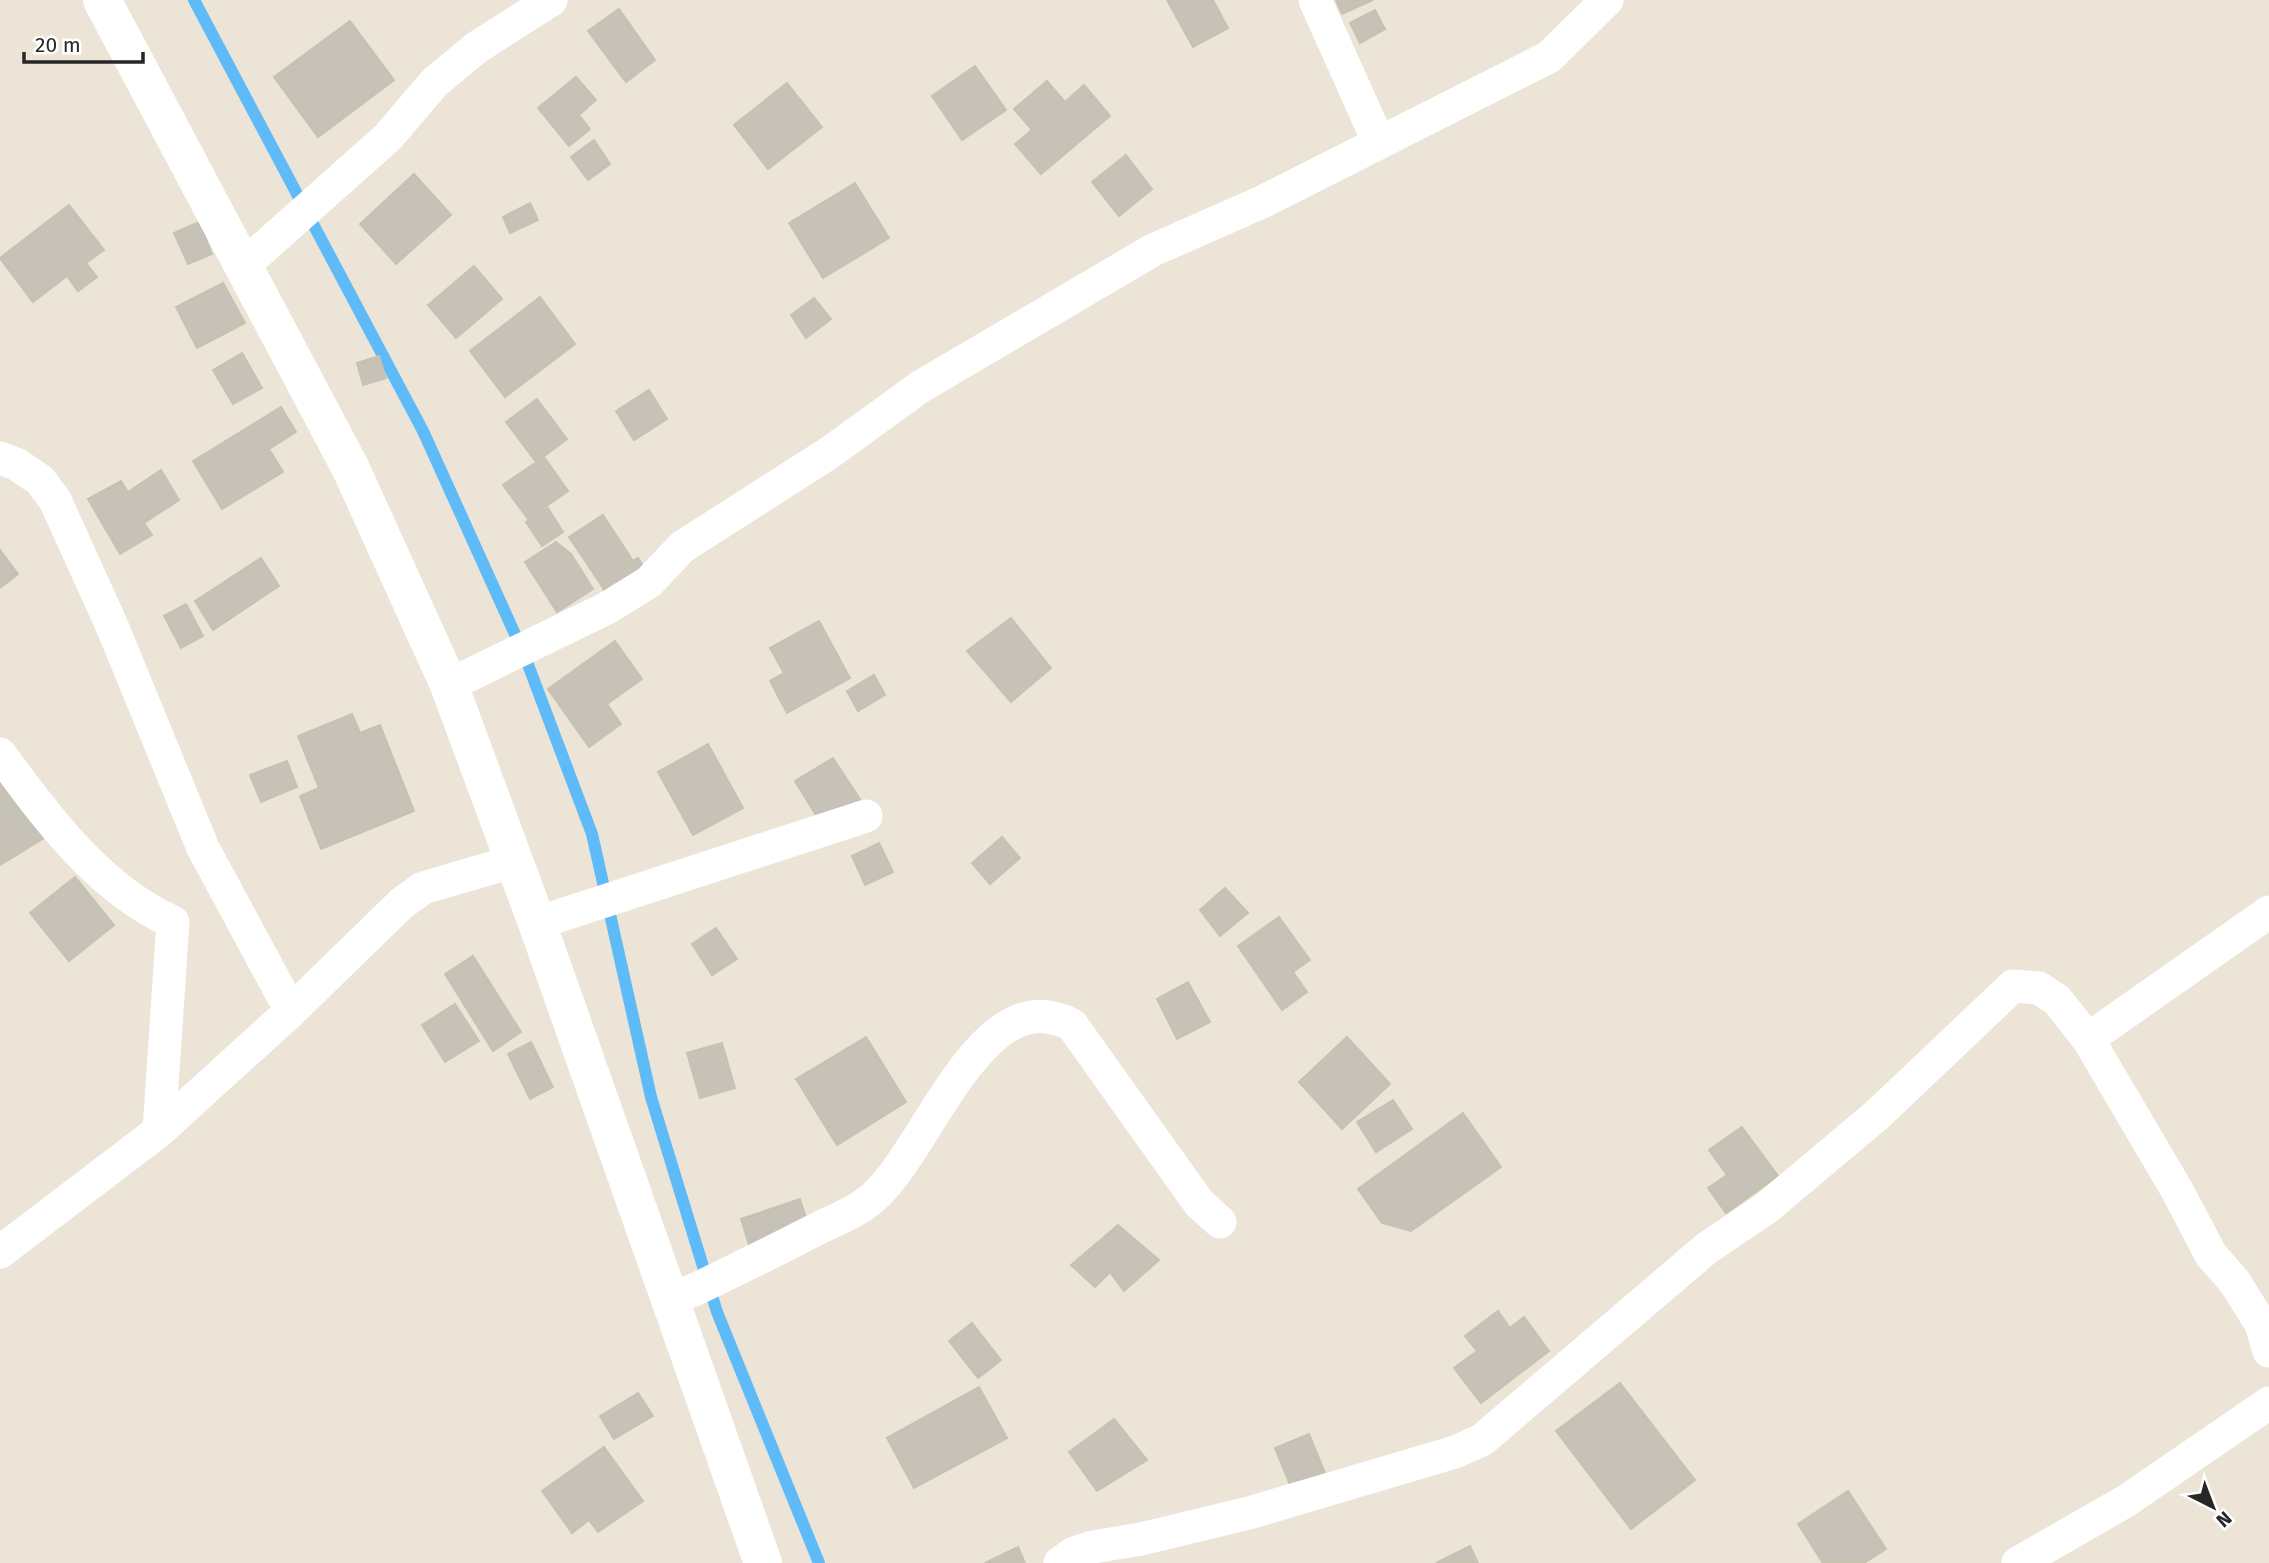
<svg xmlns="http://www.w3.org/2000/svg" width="2269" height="1563" viewBox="0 0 2269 1563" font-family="'Fira Sans',sans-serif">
  <rect width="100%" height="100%" fill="#ece5d7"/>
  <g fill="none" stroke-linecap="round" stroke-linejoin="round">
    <path stroke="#5fbbf8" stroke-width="12" d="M 194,0 L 423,431 L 524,654 L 592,834 L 651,1097 L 717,1312 L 819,1563"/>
  </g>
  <path fill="#c6c2b7" stroke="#c6c2b1" stroke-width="2" d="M 1167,0 L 1213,0 L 1228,28 L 1193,47 Z
    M 1336,0 L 1373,0 L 1342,14 Z
    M 619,9 L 655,60 L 626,82 L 588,31 Z
    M 1375,10 L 1385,29 L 1360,43 L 1350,23 Z
    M 350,21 L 394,80 L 318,137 L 274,77 Z
    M 975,66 L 1006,110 L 962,140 L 932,96 Z
    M 576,77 L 596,100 L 579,115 L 590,129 L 569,146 L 538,108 Z
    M 1047,81 L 1065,102 L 1084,85 L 1110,116 L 1041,174 L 1015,144 L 1032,130 L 1014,109 Z
    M 787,83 L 822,127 L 768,169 L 734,125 Z
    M 594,140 L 610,164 L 588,180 L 571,157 Z
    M 1126,155 L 1152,189 L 1119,216 L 1092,182 Z
    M 414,174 L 451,215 L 396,264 L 360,224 Z
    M 855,183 L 889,238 L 823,278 L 789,223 Z
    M 530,203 L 538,220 L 510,233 L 503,217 Z
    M 69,205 L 104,250 L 86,263 L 97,277 L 78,291 L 67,276 L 33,302 L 0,258 Z
    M 199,222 L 212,254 L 188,264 L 174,233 Z
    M 474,266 L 502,299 L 456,338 L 428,305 Z
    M 223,283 L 245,323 L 197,348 L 176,307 Z
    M 540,297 L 575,344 L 505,397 L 470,351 Z
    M 814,298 L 831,319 L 806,338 L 791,315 Z
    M 242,353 L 262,388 L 233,404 L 213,370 Z
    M 379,356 L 386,378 L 363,385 L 357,363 Z
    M 649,390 L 667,419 L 634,440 L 616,411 Z
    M 537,399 L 567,439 L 536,462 L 506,422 Z
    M 281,407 L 296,432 L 269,449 L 283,472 L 222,509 L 193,461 Z
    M 544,457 L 568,491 L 528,519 L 503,485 Z
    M 161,470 L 179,500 L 144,523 L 152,535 L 120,554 L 88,499 L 121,481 L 128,492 Z
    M 548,508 L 563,532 L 542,546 L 526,522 Z
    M 603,515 L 633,561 L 600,583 L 569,537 Z
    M 556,542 L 571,554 L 593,589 L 557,612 L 525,562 Z
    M 0,550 L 18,574 L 0,588 Z
    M 261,558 L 279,586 L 213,630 L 195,601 Z
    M 638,558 L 651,578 L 612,603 L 600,583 Z
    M 186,604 L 203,636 L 181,648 L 164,616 Z
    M 1011,618 L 1051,668 L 1011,702 L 967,651 Z
    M 819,621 L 850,678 L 787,713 L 770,681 L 784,673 L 770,648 Z
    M 615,641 L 642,679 L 607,704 L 621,724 L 589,747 L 548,689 Z
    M 874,675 L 885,695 L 858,711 L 847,691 Z
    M 352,714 L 360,733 L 380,725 L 414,811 L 321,849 L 300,796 L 319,788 L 298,736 Z
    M 708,744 L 743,808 L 693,835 L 658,772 Z
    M 833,758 L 863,804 L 824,828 L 795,781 Z
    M 287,761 L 297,787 L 261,802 L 250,775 Z
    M 0,780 L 44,838 L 0,865 Z
    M 1002,837 L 1020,858 L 990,884 L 972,863 Z
    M 879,843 L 893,872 L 865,885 L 852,856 Z
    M 75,877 L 114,925 L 69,961 L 30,913 Z
    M 1225,888 L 1248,913 L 1220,936 L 1200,910 Z
    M 1279,917 L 1310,960 L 1293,972 L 1307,992 L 1282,1010 L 1238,946 Z
    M 716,928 L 737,959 L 712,975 L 692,944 Z
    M 473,956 L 521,1032 L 493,1051 L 445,974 Z
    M 1188,982 L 1210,1022 L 1177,1039 L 1157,999 Z
    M 455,1004 L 479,1041 L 445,1062 L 422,1025 Z
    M 866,1037 L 906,1102 L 837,1145 L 796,1079 Z
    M 1347,1037 L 1390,1084 L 1342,1129 L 1299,1082 Z
    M 531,1042 L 553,1087 L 530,1099 L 508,1054 Z
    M 722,1043 L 735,1088 L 700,1098 L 687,1053 Z
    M 1393,1100 L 1412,1129 L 1376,1152 L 1357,1122 Z
    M 1463,1113 L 1501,1167 L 1411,1231 L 1382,1223 L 1358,1189 Z
    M 1742,1127 L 1778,1176 L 1726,1213 L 1708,1188 L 1727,1175 L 1709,1150 Z
    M 800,1199 L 810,1231 L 751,1251 L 741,1219 Z
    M 1118,1225 L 1159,1260 L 1124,1291 L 1110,1272 L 1095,1287 L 1071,1265 Z
    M 1498,1311 L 1510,1328 L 1524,1317 L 1549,1351 L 1481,1403 L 1454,1368 L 1477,1351 L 1465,1336 Z
    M 972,1323 L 1001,1360 L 978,1378 L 949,1341 Z
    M 1620,1383 L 1695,1480 L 1631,1529 L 1556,1431 Z
    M 979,1387 L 1007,1438 L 914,1488 L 887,1438 Z
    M 638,1393 L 653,1416 L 614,1439 L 600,1416 Z
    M 1114,1419 L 1147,1460 L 1097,1491 L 1069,1452 Z
    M 1309,1434 L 1327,1478 L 1293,1492 L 1275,1448 Z
    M 604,1447 L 643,1501 L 598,1532 L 589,1520 L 572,1533 L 542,1491 Z
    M 1848,1491 L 1886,1549 L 1864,1563 L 1823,1563 L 1798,1524 Z
    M 1470,1546 L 1478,1563 L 1436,1563 Z
    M 1018,1547 L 1025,1563 L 985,1563 Z"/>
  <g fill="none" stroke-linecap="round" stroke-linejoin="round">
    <path stroke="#fff" stroke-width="33" d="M 1315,0 L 1379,143
      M 243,266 L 388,137 L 435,82 L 476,48 L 551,0
      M 0,458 L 16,464 L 40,480 L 55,500 L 112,626 L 203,848 L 291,1011
      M 449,685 L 607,608 L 649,582 L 682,547 L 829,453 L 920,387 L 1153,250 L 1262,202 L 1549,57 L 1607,0
      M 0,754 C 46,817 100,890 173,922 L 159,1131
      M 537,923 L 866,816
      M 2088,1039 L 2269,912
      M 0,1252 L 159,1131 L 291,1011 L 402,903 L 423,888 L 515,861
      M 669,1298 L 694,1290 C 734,1271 774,1251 813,1231 C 830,1222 850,1215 865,1204 C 925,1164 978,974 1072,1025 L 1199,1203 L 1220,1222
      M 1060,1563 L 1074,1553 L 1093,1547 L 1141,1539 L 1249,1513 L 1455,1452 L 1482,1440 L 1707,1248 L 1765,1209 L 1877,1115 L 2013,986 L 2039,988 L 2057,1000 L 2088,1039 L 2178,1192 L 2211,1255 L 2234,1281 L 2261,1324 L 2269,1351
      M 2018,1563 L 2126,1501 L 2269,1403"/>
    <path stroke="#fff" stroke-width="38" d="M 102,0 L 350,467 L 449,685 L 537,923 L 763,1563"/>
  </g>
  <g transform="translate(2213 1507) rotate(138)" stroke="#ffffff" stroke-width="5" paint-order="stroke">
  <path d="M0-5L12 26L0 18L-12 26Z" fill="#272727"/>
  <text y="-10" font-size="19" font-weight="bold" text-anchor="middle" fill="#272727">N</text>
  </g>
  <path d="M24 52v10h119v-10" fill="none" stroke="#272727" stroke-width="3.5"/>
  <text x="35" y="52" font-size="21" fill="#272727" stroke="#ffffff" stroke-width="5" paint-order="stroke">20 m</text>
</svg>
